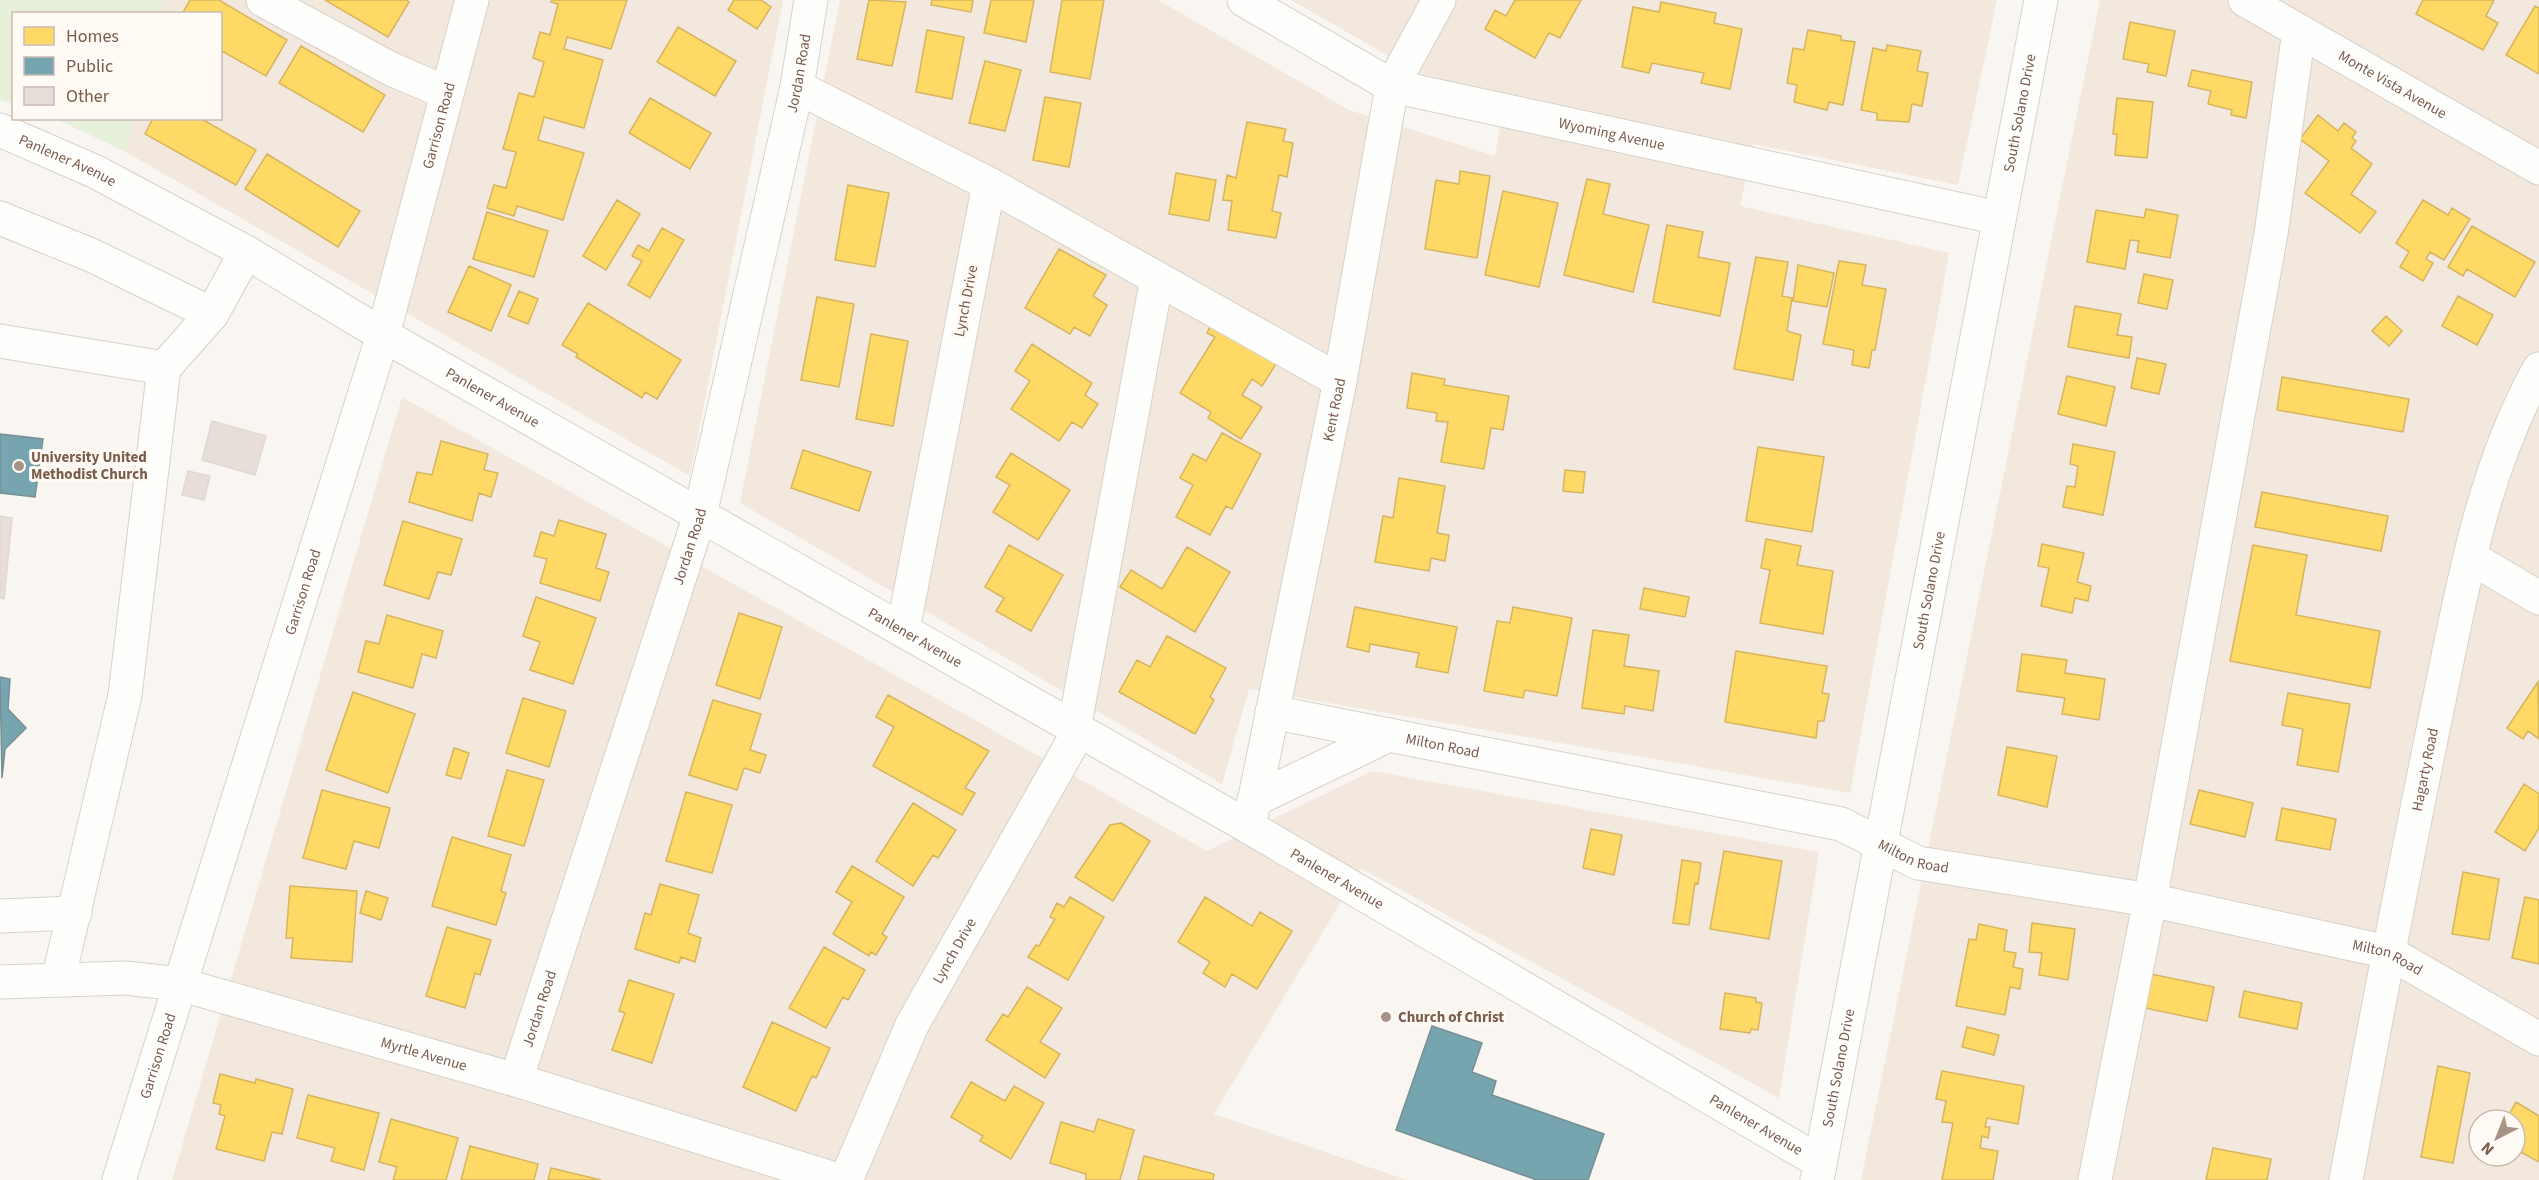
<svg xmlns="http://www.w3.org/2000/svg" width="2539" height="1180" viewBox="0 0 2539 1180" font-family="'Source Sans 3',sans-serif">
  <rect width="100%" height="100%" fill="#f9f5f0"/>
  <path fill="#f2e8de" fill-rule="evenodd" d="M 163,0 L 783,0 L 690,476 L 126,152 L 134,119 L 220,118 L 220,14 L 160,13 Z
    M 840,0 L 1158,0 L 1349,110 L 1495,156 L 1505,99 L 1432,81 L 1291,0 L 1997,0 L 1958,185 L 1753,144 L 1740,206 L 1949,253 L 1850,793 L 1249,689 L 1222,784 L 740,503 Z
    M 2100,0 L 2539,0 L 2539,1180 L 1861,1180 ZM 2479,1120 L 2515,1120 L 2515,1156 L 2479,1156 Z
    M 402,397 L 1207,851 L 1372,771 L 1819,852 L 1779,1098 L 1361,868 L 1214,1114 L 1407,1180 L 172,1180 Z"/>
  <path fill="#e7f0db" d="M 0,0 L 163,0 L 160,13 L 14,14 L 13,104 L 0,100 Z
    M 56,119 L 134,119 L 126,152 Z"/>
  <path fill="#ffd966" stroke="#d7b45e" stroke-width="1.5" d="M 190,0 L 219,0 L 287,40 L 266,76 L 220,50 L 220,14 L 182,14 Z
    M 325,0 L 406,0 L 409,2 L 388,37 Z
    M 552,0 L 627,0 L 611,49 L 567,37 L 564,49 L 603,60 L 584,128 L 544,117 L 538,140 L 584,153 L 563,220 L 517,206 L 514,216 L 487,208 L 494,185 L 506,188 L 516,152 L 503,149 L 519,93 L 534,97 L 544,62 L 533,58 L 540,32 L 550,35 L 558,4 L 551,2 Z
    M 734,0 L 761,0 L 771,7 L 757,29 L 728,10 Z
    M 869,0 L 906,2 L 892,66 L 857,59 Z
    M 932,0 L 973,0 L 971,12 L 931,5 Z
    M 991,0 L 1034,0 L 1026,42 L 984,33 Z
    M 1062,0 L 1104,0 L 1090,79 L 1050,72 Z
    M 1515,0 L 1581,0 L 1560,38 L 1549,33 L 1535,58 L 1485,29 L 1495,10 L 1506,16 Z
    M 2423,0 L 2494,0 L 2486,16 L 2498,23 L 2483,50 L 2416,14 Z
    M 1661,2 L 1716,13 L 1714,23 L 1742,29 L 1730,89 L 1701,83 L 1704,73 L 1652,63 L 1649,73 L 1622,67 L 1633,7 L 1659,12 Z
    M 2535,6 L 2539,8 L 2539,74 L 2506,55 Z
    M 2130,22 L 2175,31 L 2166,76 L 2147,72 L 2149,64 L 2123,59 Z
    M 678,27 L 736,61 L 715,96 L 657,62 Z
    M 927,30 L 964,37 L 952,99 L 916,92 Z
    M 1808,30 L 1841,36 L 1841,40 L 1855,42 L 1843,105 L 1829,102 L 1827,110 L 1794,102 L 1797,85 L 1787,83 L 1793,48 L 1804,50 Z
    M 1887,45 L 1921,51 L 1917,71 L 1928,73 L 1922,106 L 1912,104 L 1909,122 L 1877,120 L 1877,113 L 1861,110 L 1873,48 L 1886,51 Z
    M 301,46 L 385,95 L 363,132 L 279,83 Z
    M 985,61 L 1021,70 L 1005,131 L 969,123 Z
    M 2192,70 L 2252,82 L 2246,118 L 2231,115 L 2232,110 L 2208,104 L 2211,91 L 2188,86 Z
    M 1045,97 L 1081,103 L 1069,167 L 1033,160 Z
    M 650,98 L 711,133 L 690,169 L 629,133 Z
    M 2117,98 L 2153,102 L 2147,158 L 2115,155 L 2117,134 L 2113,134 Z
    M 2318,115 L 2338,131 L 2344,123 L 2356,132 L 2352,138 L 2356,141 L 2351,148 L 2372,164 L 2351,194 L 2376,212 L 2360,233 L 2305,193 L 2329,161 L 2300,139 Z
    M 153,118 L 200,118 L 256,150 L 236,185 L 145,134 Z
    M 1247,122 L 1286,129 L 1283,141 L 1293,143 L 1287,177 L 1279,175 L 1272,211 L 1281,213 L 1276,238 L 1228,230 L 1232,201 L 1223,200 L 1227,175 L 1236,178 Z
    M 267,154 L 360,211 L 338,247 L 245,189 Z
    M 1460,171 L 1490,176 L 1477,258 L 1425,249 L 1436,180 L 1459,184 Z
    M 1176,173 L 1216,180 L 1209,221 L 1169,214 Z
    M 1587,179 L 1610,184 L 1603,214 L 1649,225 L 1633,292 L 1564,275 Z
    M 848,185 L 889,193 L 875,267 L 835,260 Z
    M 1503,191 L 1558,203 L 1539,287 L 1485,275 Z
    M 617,200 L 640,214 L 606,270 L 583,256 Z
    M 2423,200 L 2448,215 L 2452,208 L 2470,219 L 2444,260 L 2430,252 L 2426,259 L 2433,263 L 2423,281 L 2400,267 L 2409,252 L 2396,243 Z
    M 2146,209 L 2178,215 L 2170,258 L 2137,252 L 2139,241 L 2130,240 L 2125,269 L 2087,262 L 2096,210 L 2144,218 Z
    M 487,212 L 548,231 L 534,277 L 473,259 Z
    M 1667,225 L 1703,232 L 1698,257 L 1730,263 L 1720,316 L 1653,302 Z
    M 2472,226 L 2535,262 L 2515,297 L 2467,269 L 2463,276 L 2448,267 Z
    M 662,228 L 684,240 L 650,298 L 628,285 L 642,261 L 632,256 L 638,245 L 649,251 Z
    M 1059,249 L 1106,275 L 1093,296 L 1107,305 L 1090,336 L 1074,327 L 1070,334 L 1025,308 Z
    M 1756,257 L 1788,262 L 1782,296 L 1792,298 L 1787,331 L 1801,335 L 1793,380 L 1734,369 Z
    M 1839,261 L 1866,265 L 1862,285 L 1886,289 L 1875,350 L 1872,350 L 1869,368 L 1852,365 L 1854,350 L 1823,344 Z
    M 1798,265 L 1834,273 L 1827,307 L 1793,301 Z
    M 469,266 L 511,285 L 491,331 L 448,312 Z
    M 2144,274 L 2173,280 L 2167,309 L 2138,303 Z
    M 519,291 L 538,299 L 528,324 L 508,316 Z
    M 2458,296 L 2493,315 L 2477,345 L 2442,326 Z
    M 817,297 L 854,304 L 839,387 L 801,380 Z
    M 588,303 L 681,360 L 657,399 L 645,392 L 642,398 L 576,357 L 578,354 L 562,345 Z
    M 2075,306 L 2121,314 L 2117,335 L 2132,337 L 2129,358 L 2068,347 Z
    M 2386,316 L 2402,331 L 2389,346 L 2372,331 Z
    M 1212,323 L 1276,364 L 1262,386 L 1252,379 L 1242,395 L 1262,407 L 1241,439 L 1208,418 L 1211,412 L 1180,393 L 1215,337 L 1207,333 Z
    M 871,334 L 908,341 L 893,426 L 856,419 Z
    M 1032,344 L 1092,383 L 1085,395 L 1098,404 L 1082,428 L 1072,422 L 1059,441 L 1011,409 L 1030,381 L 1015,371 Z
    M 2137,358 L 2166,364 L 2159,394 L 2131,388 Z
    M 1412,373 L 1445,379 L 1444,385 L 1509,396 L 1503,430 L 1491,428 L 1484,469 L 1441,462 L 1448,422 L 1436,421 L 1437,413 L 1407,408 Z
    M 2067,376 L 2115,387 L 2106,426 L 2058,414 Z
    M 2282,377 L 2409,399 L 2403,432 L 2277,410 Z
    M 1222,433 L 1261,454 L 1232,509 L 1226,506 L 1210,535 L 1176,517 L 1193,485 L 1180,478 L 1193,454 L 1206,461 Z
    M 441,441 L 488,454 L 484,470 L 498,473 L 491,497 L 479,493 L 472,521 L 409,502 L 417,472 L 432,475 Z
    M 2073,444 L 2115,452 L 2103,515 L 2063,507 L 2067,486 L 2075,487 L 2078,466 L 2070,464 Z
    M 1758,447 L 1824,457 L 1812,532 L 1746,521 Z
    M 803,450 L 871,472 L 859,511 L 791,488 Z
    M 1011,453 L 1070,490 L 1038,540 L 993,512 L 1010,485 L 996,477 Z
    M 1565,470 L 1585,472 L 1583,493 L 1563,491 Z
    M 1399,478 L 1445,486 L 1437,533 L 1449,535 L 1445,561 L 1431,558 L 1429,571 L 1375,562 L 1383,516 L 1393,518 Z
    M 2262,492 L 2388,516 L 2381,551 L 2255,527 Z
    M 559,520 L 606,534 L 596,568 L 609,572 L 600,601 L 540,583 L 547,559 L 534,556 L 541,532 L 554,536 Z
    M 403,521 L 462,539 L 451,575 L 438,572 L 429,599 L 384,585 Z
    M 1766,539 L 1801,546 L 1797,565 L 1833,571 L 1823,634 L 1760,623 L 1770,570 L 1761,568 Z
    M 2042,544 L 2084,553 L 2077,582 L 2091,586 L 2088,601 L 2075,598 L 2072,613 L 2041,606 L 2049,568 L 2038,566 Z
    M 1009,545 L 1063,575 L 1031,631 L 996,611 L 1004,598 L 985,587 Z
    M 2253,545 L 2307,555 L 2296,615 L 2380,631 L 2370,688 L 2230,661 Z
    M 1187,547 L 1230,572 L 1195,632 L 1120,587 L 1131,570 L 1162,589 Z
    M 1644,588 L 1689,597 L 1685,617 L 1640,609 Z
    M 536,597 L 596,618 L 573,684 L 530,670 L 540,642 L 523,636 Z
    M 1355,607 L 1457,627 L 1448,673 L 1416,667 L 1419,653 L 1370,644 L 1369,652 L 1347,647 Z
    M 1513,607 L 1572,618 L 1557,696 L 1525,690 L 1523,698 L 1484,691 L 1497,621 L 1510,623 Z
    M 739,613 L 782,627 L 760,699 L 716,685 Z
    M 387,615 L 443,631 L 436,658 L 422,654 L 413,688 L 358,672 L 366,641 L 379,644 Z
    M 1593,630 L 1629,635 L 1624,666 L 1659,671 L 1653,711 L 1625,706 L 1624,714 L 1582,708 Z
    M 1167,636 L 1226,668 L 1210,697 L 1214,700 L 1195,734 L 1119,692 L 1137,660 L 1150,667 Z
    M 1736,651 L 1827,666 L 1822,693 L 1829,694 L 1824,721 L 1818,721 L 1816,738 L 1725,722 Z
    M 2022,654 L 2067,660 L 2065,673 L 2105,679 L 2099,720 L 2062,714 L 2065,698 L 2017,691 Z
    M 2538,682 L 2539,739 L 2528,731 L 2523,739 L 2507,728 Z
    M 353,692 L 415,714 L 388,793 L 326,770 Z
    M 2288,693 L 2350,704 L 2338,772 L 2297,765 L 2303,729 L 2282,725 Z
    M 888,695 L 989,751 L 965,788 L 975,793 L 962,815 L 873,766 L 894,727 L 876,717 Z
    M 523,698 L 566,711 L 549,767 L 506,753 Z
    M 713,700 L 761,714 L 750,750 L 766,755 L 760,773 L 744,768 L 737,790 L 689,775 Z
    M 2007,747 L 2057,756 L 2047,807 L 1998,795 Z
    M 454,748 L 469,753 L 461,779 L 446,775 Z
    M 507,770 L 544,780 L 524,846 L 488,836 Z
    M 2524,784 L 2539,794 L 2539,828 L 2525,851 L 2495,832 Z
    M 322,790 L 390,808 L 379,848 L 354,841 L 346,869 L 303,858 Z
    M 2199,790 L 2253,803 L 2245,837 L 2190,824 Z
    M 686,792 L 732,805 L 712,873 L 666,861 Z
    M 913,803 L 956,830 L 938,858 L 933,855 L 913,886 L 876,861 Z
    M 2282,808 L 2336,819 L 2330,850 L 2276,840 Z
    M 1121,823 L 1150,841 L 1113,901 L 1075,877 L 1110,825 Z
    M 1591,829 L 1622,835 L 1614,875 L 1583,868 Z
    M 452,837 L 511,855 L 501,891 L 506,893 L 496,925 L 432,906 Z
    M 1724,851 L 1782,861 L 1769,939 L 1710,929 Z
    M 1682,860 L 1701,863 L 1698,884 L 1695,883 L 1689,925 L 1673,923 Z
    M 852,866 L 904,897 L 882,934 L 887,937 L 876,955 L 871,952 L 869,956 L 833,934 L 852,902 L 836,892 Z
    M 2463,872 L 2499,879 L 2489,940 L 2452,934 Z
    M 660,884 L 699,895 L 688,933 L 701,938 L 695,962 L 681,957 L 679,963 L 635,949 L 645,913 L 651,915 Z
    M 290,886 L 357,891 L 352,962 L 291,958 L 293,938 L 286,938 Z
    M 366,891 L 388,898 L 381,920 L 360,913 Z
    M 1070,897 L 1104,917 L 1068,980 L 1028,957 L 1036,945 L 1039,946 L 1055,919 L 1050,917 L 1057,903 L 1064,907 Z
    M 1205,897 L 1252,926 L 1260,912 L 1292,931 L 1257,989 L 1232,974 L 1225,987 L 1203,973 L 1210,962 L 1178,942 Z
    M 2525,897 L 2539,900 L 2539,964 L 2512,958 Z
    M 2032,923 L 2075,929 L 2068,980 L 2039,975 L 2042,953 L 2029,952 Z
    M 1979,924 L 2007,930 L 2004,951 L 2016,953 L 2013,967 L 2023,969 L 2020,989 L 2010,987 L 2005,1015 L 1956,1006 L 1969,939 L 1976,940 Z
    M 447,927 L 491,940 L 480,975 L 475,973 L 465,1008 L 426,996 Z
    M 824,947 L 865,970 L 848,1000 L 843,997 L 826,1028 L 789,1008 Z
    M 2151,974 L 2214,987 L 2207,1021 L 2145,1008 Z
    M 629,980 L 674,994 L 652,1063 L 612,1050 L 625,1013 L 619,1011 Z
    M 1027,987 L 1062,1008 L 1040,1042 L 1060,1054 L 1045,1078 L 986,1040 L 1003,1014 L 1008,1017 Z
    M 2244,991 L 2302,1003 L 2297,1029 L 2239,1017 Z
    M 1725,993 L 1756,998 L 1756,1002 L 1762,1003 L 1758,1030 L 1751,1029 L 1750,1033 L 1720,1029 Z
    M 772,1022 L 830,1048 L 816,1078 L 812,1076 L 796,1111 L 743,1087 Z
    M 1967,1027 L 1999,1035 L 1994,1055 L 1962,1047 Z
    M 2438,1066 L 2470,1073 L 2453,1163 L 2421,1157 Z
    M 1942,1071 L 2024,1086 L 2018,1124 L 1987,1118 L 1985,1127 L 1990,1127 L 1988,1138 L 1982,1136 L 1980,1148 L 1998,1151 L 1993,1180 L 1942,1180 L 1953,1123 L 1942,1122 L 1946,1101 L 1936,1099 Z
    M 220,1074 L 255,1083 L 256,1079 L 293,1089 L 282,1134 L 272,1132 L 264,1161 L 216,1149 L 225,1116 L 219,1114 L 221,1105 L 213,1103 Z
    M 971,1082 L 1005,1101 L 1014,1086 L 1044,1103 L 1011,1159 L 980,1141 L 983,1136 L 951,1117 Z
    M 308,1095 L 379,1113 L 364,1170 L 331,1161 L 335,1148 L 297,1138 Z
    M 2516,1102 L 2539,1116 L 2539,1162 L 2515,1149 L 2515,1120 L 2506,1120 Z
    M 391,1119 L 458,1138 L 446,1180 L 393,1180 L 397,1167 L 379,1162 Z
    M 1098,1119 L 1134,1130 L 1120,1180 L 1086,1180 L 1086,1174 L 1050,1163 L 1061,1122 L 1094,1132 Z
    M 470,1146 L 538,1164 L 534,1180 L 461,1180 Z
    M 2213,1148 L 2271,1159 L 2267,1180 L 2206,1180 Z
    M 1144,1156 L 1214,1174 L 1213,1180 L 1138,1180 Z
    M 551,1168 L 601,1180 L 548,1180 Z"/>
  <path fill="#76a5af" stroke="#778f92" stroke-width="1.5" d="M 0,434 L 43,439 L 35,497 L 0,493 Z
    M 0,677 L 10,679 L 8,709 L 26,728 L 5,749 L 2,778 Z
    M 1432,1026 L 1482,1043 L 1472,1072 L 1496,1081 L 1492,1095 L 1604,1134 L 1588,1180 L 1537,1180 L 1396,1130 Z"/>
  <path fill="#e6ded7" stroke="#e2d8d2" stroke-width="1.5" d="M 212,421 L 266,436 L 255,475 L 202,460 Z
    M 188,471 L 210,476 L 204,500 L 182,495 Z
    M 0,516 L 12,518 L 4,599 L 0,598 Z"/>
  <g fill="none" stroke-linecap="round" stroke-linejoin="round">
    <g stroke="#d7d1cb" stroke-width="35">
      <g id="minor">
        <path d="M 263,0 L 391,69 L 447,93"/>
        <path id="s1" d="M 1244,0 L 1392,86 L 1999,218"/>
        <path id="s2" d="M 2245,0 L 2539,168"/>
        <path d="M 797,87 L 989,184 L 903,630"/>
        <path id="s3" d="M 0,130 L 96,172 L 246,252 L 383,335 L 1249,827 L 1820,1162"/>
        <path d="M 989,184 L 1340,381"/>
        <path d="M 0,218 L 91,255 L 212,314"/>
        <path d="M 0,341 L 164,368"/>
        <path d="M 2470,557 L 2539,598"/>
        <path id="s4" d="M 1272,712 L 1841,824 L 1918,863 L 2150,900 L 2388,952 L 2539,1039"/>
        <path d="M 1074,729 L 1157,278"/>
        <path d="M 1254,800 L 1389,735"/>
        <path id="s5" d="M 1249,827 L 1340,381 L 1392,86 L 1439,0"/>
        <path d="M 0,916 L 75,913"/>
        <path d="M 58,980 L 125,695 L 164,368 L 212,314 L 246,252"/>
        <path id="s6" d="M 0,982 L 125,978 L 179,984 L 516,1080 L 838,1180"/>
        <path id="s7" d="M 516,1080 L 700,515 L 797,87 L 811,0"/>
        <path id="s8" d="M 119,1180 L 383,335 L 472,0"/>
        <path id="s9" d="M 846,1180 L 912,1025 L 1079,731"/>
        <path id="s10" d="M 1817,1180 L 2041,0"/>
        <path d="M 2095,1180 L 2150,900 L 2271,234 L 2299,31"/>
        <path id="s11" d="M 2346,1180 C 2374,1028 2403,876 2434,725 C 2459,606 2479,476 2539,369"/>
      </g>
    </g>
    <use href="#minor" stroke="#fefefd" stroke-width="33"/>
  </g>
  <g fill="#a69286" stroke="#fffaf3" stroke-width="2">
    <circle cx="19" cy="466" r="6"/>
    <circle cx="1386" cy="1017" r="6"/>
  </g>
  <g text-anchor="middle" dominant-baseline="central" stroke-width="6" stroke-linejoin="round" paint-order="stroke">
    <g font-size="15" fill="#7a5c4d" stroke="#fffaf3">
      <text stroke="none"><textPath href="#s7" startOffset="1047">Jordan Road</textPath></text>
      <text stroke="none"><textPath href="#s2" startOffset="170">Monte Vista Avenue</textPath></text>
      <text stroke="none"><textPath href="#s10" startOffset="1086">South Solano Drive</textPath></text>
      <text stroke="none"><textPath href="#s8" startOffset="1102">Garrison Road</textPath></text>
      <text stroke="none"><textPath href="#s1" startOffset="396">Wyoming Avenue</textPath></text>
      <text stroke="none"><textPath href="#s3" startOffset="74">Panlener Avenue</textPath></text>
      <text transform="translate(966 301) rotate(-79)">Lynch Drive</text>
      <text stroke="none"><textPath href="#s3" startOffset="561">Panlener Avenue</textPath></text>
      <text stroke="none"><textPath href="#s5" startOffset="426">Kent Road</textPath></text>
      <text stroke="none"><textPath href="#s7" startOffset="561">Jordan Road</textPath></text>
      <text stroke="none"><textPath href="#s10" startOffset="600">South Solano Drive</textPath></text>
      <text stroke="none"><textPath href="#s8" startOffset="616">Garrison Road</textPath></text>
      <text stroke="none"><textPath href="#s3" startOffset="1047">Panlener Avenue</textPath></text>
      <text stroke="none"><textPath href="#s4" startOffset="174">Milton Road</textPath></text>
      <text stroke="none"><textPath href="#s11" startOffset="418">Hagarty Road</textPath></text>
      <text stroke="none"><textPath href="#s4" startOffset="660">Milton Road</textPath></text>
      <text stroke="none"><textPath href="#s3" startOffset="1533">Panlener Avenue</textPath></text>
      <text stroke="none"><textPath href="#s9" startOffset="254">Lynch Drive</textPath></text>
      <text stroke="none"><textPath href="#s4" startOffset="1146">Milton Road</textPath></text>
      <text stroke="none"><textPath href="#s7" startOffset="75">Jordan Road</textPath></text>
      <text stroke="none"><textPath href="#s6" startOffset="434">Myrtle Avenue</textPath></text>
      <text stroke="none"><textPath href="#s8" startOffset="130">Garrison Road</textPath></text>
      <text stroke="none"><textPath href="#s10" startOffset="114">South Solano Drive</textPath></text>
      <text stroke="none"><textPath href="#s3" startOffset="2019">Panlener Avenue</textPath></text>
    </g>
    <g font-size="15" font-weight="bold" fill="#7a5c4d" stroke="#fffaf3" text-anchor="start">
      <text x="31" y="457">University United<tspan x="31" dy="17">Methodist Church</tspan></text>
      <text x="1398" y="1017">Church of Christ</text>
    </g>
  </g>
  <rect x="12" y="12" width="210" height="108" fill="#fffaf3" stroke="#cabbb1" stroke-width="1.5"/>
  <rect x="24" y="27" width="30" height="18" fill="#ffd966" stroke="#cabbb1" stroke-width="1.5"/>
  <text x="66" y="42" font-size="18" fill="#7a5c4d">Homes</text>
  <rect x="24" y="57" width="30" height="18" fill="#76a5af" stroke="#cabbb1" stroke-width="1.5"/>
  <text x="66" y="72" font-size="18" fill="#7a5c4d">Public</text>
  <rect x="24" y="87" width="30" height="18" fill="#e6ded7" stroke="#cabbb1" stroke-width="1.5"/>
  <text x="66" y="102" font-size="18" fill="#7a5c4d">Other</text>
  <g transform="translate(2497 1138) rotate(222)"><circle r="28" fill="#fffaf3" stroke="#cabbb1" stroke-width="1.5"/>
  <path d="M0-4.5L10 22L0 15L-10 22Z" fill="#a69286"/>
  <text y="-9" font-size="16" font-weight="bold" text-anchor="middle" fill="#7a5c4d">N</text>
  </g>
</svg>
